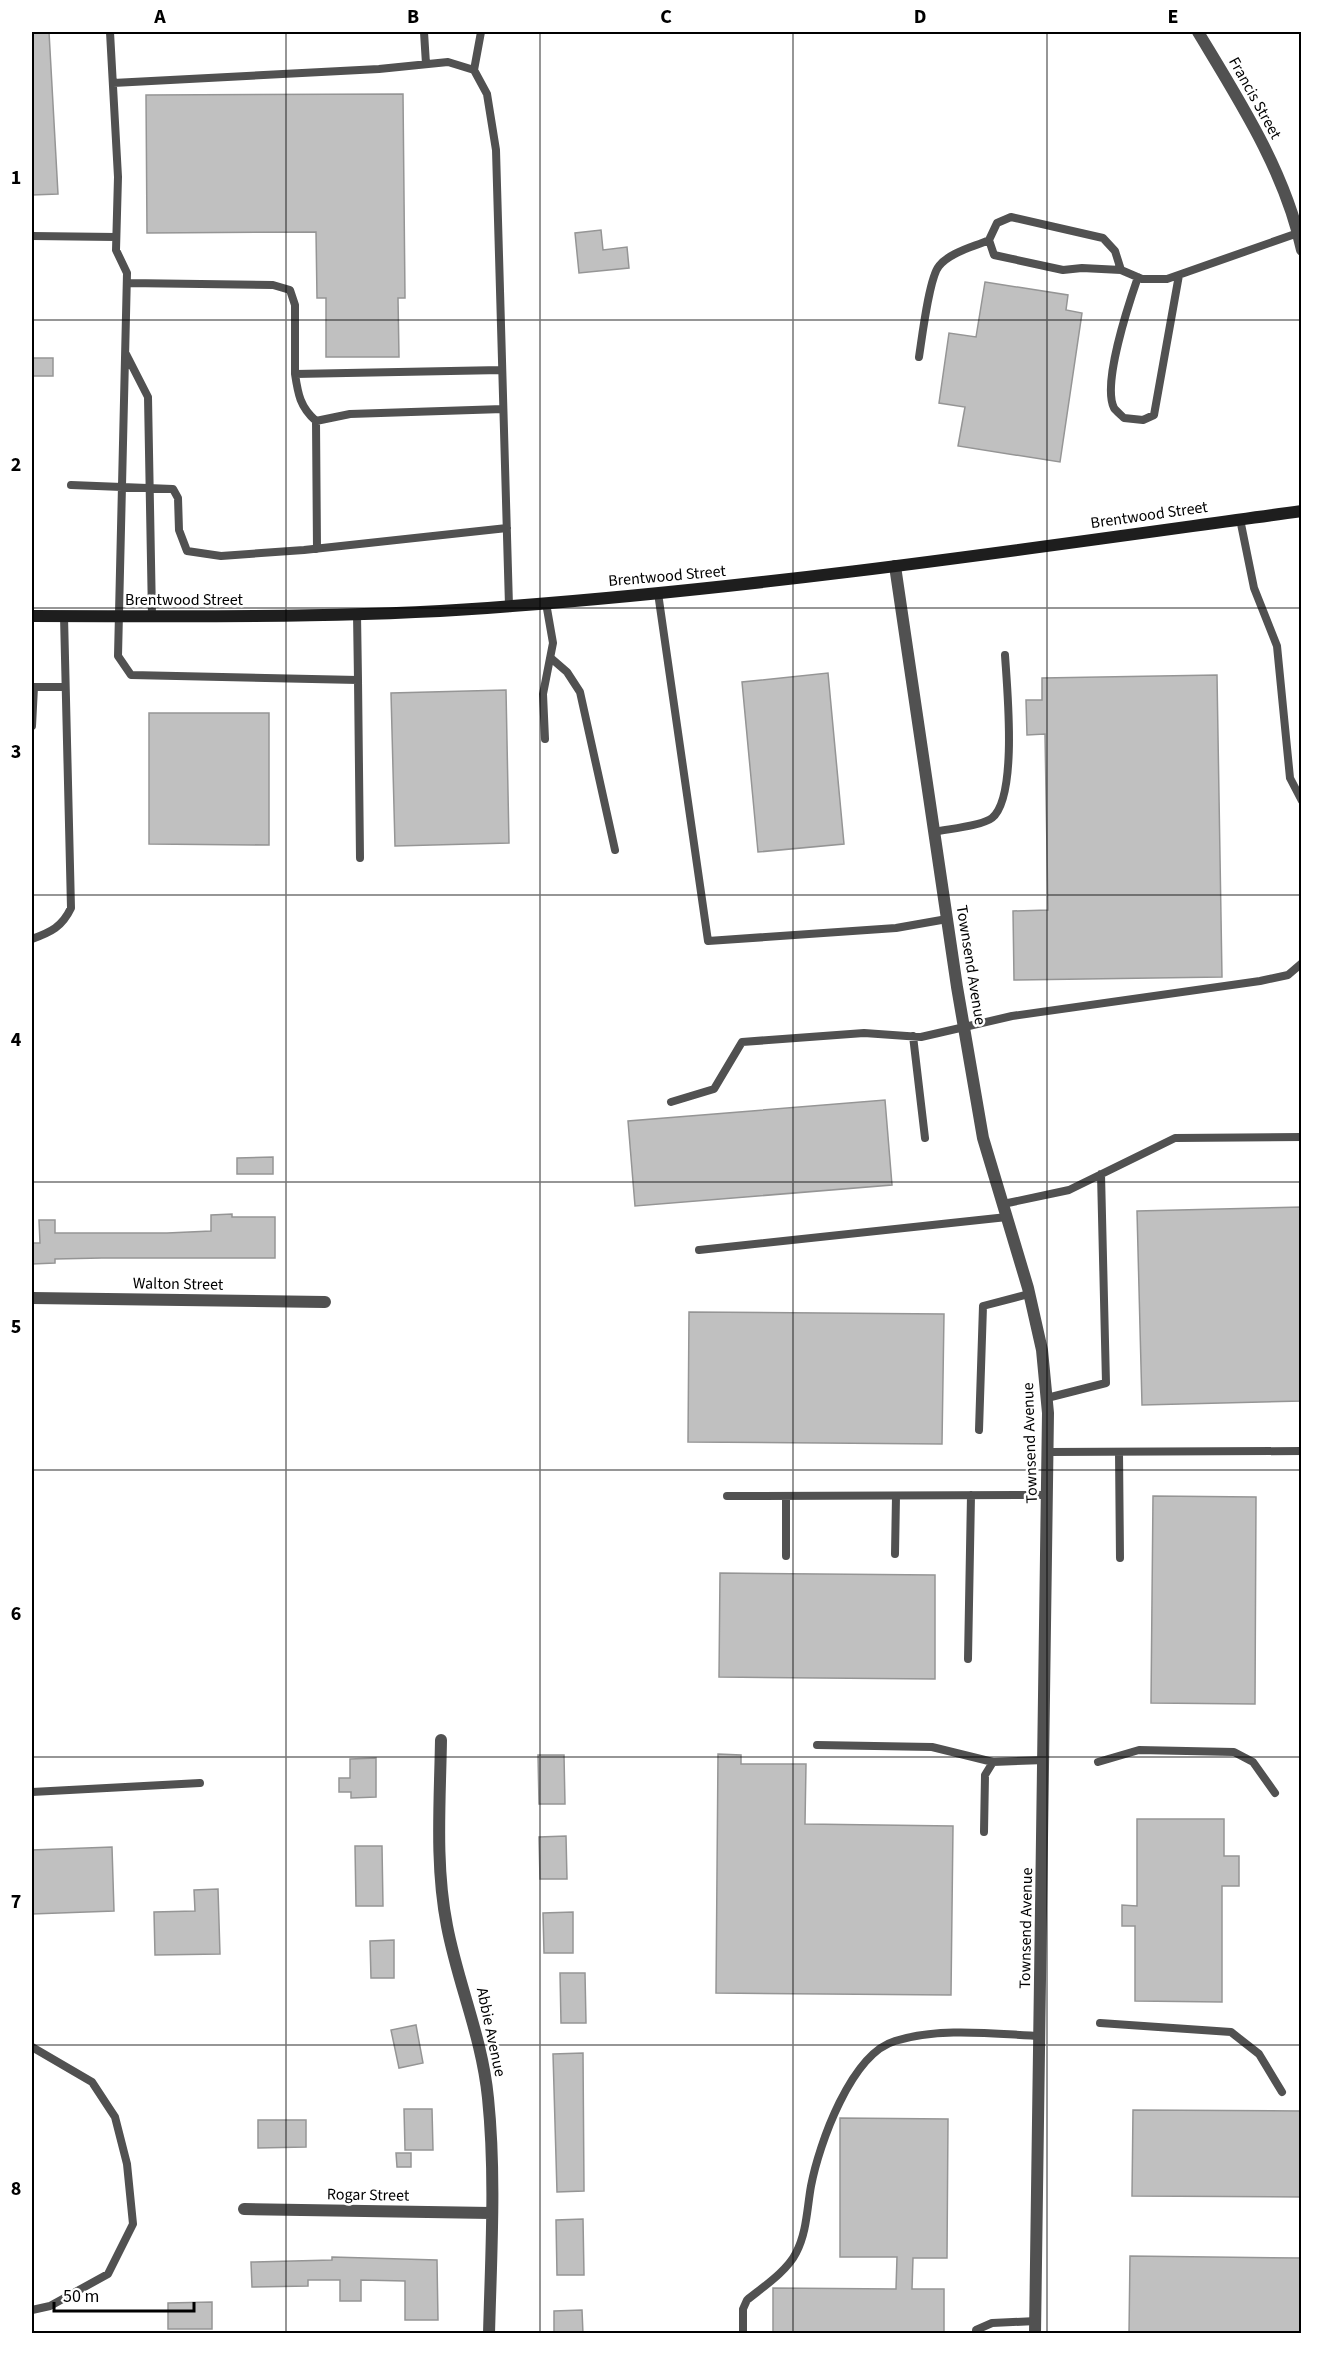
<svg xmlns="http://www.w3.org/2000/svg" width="1333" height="2365" viewBox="0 0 1333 2365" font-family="'Source Sans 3',sans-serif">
  <rect width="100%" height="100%" fill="#fff"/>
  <path fill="#c0c0c0" stroke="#959595" stroke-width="1.5" d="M 32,32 L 49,32 L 58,194 L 32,195 Z
    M 403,94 L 405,298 L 398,298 L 399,357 L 326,357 L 326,298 L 317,298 L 316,232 L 147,233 L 146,95 Z
    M 601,230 L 603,250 L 627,247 L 629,268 L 579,273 L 575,233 Z
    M 985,282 L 1068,295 L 1066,310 L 1082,313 L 1060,462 L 958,446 L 965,407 L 939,403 L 949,333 L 976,337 Z
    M 32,358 L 53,358 L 53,376 L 32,376 Z
    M 828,673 L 844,844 L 758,852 L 742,682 Z
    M 1217,675 L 1222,977 L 1014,980 L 1013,911 L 1048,910 L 1045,734 L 1027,735 L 1026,700 L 1042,700 L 1042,678 Z
    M 506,690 L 509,843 L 395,846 L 391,693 Z
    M 149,713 L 269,713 L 269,845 L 149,844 Z
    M 885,1100 L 892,1185 L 635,1206 L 628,1121 Z
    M 273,1157 L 273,1174 L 237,1174 L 237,1158 Z
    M 1302,1207 L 1302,1401 L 1142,1405 L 1137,1211 Z
    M 232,1214 L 232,1217 L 275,1217 L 275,1258 L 102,1258 L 55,1259 L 55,1263 L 32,1264 L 32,1243 L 40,1243 L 39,1220 L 55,1220 L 55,1233 L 167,1233 L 211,1231 L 211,1215 Z
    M 689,1312 L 944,1314 L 942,1444 L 688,1442 Z
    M 1153,1496 L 1256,1497 L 1255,1704 L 1151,1703 Z
    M 720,1573 L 935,1575 L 935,1679 L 719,1677 Z
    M 718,1754 L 741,1755 L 741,1764 L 806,1764 L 805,1824 L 953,1826 L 951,1995 L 716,1993 Z
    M 538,1755 L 564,1755 L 565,1804 L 539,1804 Z
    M 376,1758 L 376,1797 L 351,1798 L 351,1792 L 339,1792 L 339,1778 L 350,1778 L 350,1759 Z
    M 1137,1819 L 1224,1819 L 1224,1856 L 1239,1856 L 1239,1886 L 1222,1886 L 1222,2002 L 1135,2001 L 1135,1926 L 1122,1926 L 1122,1905 L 1137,1906 Z
    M 566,1836 L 567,1879 L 540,1879 L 539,1837 Z
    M 355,1846 L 382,1846 L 383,1906 L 356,1906 Z
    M 112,1847 L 114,1911 L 32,1914 L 32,1850 Z
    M 218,1889 L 220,1954 L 155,1955 L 154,1912 L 195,1911 L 194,1890 Z
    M 573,1912 L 573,1953 L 544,1953 L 543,1913 Z
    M 394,1940 L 394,1978 L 371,1978 L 370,1941 Z
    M 560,1973 L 585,1973 L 586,2023 L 561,2023 Z
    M 416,2025 L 423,2063 L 399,2068 L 391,2030 Z
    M 583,2053 L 584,2191 L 557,2192 L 553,2054 Z
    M 404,2109 L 432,2109 L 433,2150 L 405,2150 Z
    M 1133,2110 L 1302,2111 L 1302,2197 L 1132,2196 Z
    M 840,2118 L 948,2119 L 947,2258 L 913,2258 L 912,2289 L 944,2289 L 944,2334 L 773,2334 L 773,2288 L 896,2289 L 897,2257 L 840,2257 Z
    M 258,2120 L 306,2120 L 306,2147 L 258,2148 Z
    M 396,2153 L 411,2153 L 411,2167 L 397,2167 Z
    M 583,2219 L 584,2275 L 557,2275 L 556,2220 Z
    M 1130,2256 L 1302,2258 L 1302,2334 L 1129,2334 Z
    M 332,2257 L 437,2260 L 438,2320 L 405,2320 L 405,2281 L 361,2280 L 361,2301 L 340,2301 L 340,2280 L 308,2280 L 308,2286 L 252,2287 L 251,2262 L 332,2260 Z
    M 212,2302 L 212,2329 L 168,2329 L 168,2303 Z
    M 582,2310 L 583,2334 L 554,2334 L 554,2311 Z"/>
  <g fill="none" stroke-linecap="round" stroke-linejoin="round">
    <path stroke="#515151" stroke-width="8" d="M 110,32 L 118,177 L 116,250 L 127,273 L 118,656 L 131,675 L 358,680 L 357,614
      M 424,32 L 426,64
      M 474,70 L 481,32
      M 113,83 L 379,69 L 448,62 L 474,70 L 487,94 L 496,150 L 509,606
      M 32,236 L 116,237
      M 989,240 L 994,255 L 1063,270 L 1082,268 L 1121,270
      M 1138,277 C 1129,303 1102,384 1114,408 C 1116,411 1121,415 1124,418 L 1143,420 L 1154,415 L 1179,275
      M 127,283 L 273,285 L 290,290 L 295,305 L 295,374 L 502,370
      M 126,354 L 148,397 L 152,616
      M 919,357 C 922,338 929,278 939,266 C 950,252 974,247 989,240 L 997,223 L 1011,217 L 1103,238 L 1115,251 L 1121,270 L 1142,279 L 1167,279 L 1298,233
      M 295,374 C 298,394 300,407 316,421 L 317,549
      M 316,421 L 350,414 L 503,409
      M 71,485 L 173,489 L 178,498 L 179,530 L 187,551 L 221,556 L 304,550 L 507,528
      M 1240,519 L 1254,588 L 1277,646 L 1290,778 L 1302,801
      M 658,593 L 708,941 L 896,928 L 947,919
      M 552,659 L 567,672 L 580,692 L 615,850
      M 358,680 L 360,858
      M 32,687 L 65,687
      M 32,726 L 34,687
      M 545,739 L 543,694 L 553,643 L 546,603
      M 934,832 C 947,829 982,826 992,818 C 1018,797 1007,688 1005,655
      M 32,939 C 51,932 62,927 71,908 L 64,616
      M 913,1036 L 925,1138
      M 671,1102 L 714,1089 L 742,1042 L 864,1033 L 921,1037 L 1012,1016 L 1260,981 L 1288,975 L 1302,963
      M 1003,1204 L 1069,1190 L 1175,1138 L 1302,1137
      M 699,1250 L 1007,1217
      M 1047,1398 L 1106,1383 L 1101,1174
      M 979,1430 L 983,1306 L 1029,1294
      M 1048,1452 L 1302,1451
      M 1119,1452 L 1120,1558
      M 727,1496 L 1048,1495
      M 786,1496 L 786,1556
      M 895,1554 L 896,1496
      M 968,1659 L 971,1495
      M 817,1745 L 932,1747 L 993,1762
      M 1098,1762 L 1139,1750 L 1234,1752 L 1253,1762 L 1275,1793
      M 32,1792 L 200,1783
      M 984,1832 L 985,1775 L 993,1762 L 1045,1760
      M 1100,2023 L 1231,2032 L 1259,2054 L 1282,2092
      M 32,2047 L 92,2082 L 115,2117 L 127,2164 L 133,2224 L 108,2274 L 50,2306 L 32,2310
      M 743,2334 L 743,2309 L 747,2300 C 763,2287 787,2271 796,2253 C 807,2232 807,2208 811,2186 C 819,2144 851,2054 895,2041 C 940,2027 994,2034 1041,2036
      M 976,2334 L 976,2330 L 992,2323 L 1036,2321"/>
    <path stroke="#515151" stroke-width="12" d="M 1198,32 C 1239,100 1285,171 1302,250
      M 895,566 L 957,987 L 983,1138 L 1028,1288 L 1042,1350 L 1048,1413 L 1035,2334
      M 32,1298 L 325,1302
      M 441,1740 C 440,1802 435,1865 447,1926 C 458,1984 482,2037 488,2098 C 496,2176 491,2255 489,2334
      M 244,2209 L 491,2213"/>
    <path stroke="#1e1e1e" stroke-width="12" d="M 32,616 C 192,616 352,619 512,606 C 777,586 1039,547 1302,511"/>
  </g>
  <path fill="none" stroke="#000" stroke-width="1.5" stroke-opacity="0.55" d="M 286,32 L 286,2334M 540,32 L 540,2334M 793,32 L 793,2334M 1047,32 L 1047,2334M 32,320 L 1302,320M 32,608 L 1302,608M 32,895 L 1302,895M 32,1182 L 1302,1182M 32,1470 L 1302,1470M 32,1757 L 1302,1757M 32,2045 L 1302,2045"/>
  <g text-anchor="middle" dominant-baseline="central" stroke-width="5" stroke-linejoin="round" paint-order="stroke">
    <g font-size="16" fill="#000" stroke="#fff">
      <text transform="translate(1255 98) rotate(61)">Francis Street</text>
      <text transform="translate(1149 515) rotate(-8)">Brentwood Street</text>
      <text transform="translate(667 576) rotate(-5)">Brentwood Street</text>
      <text x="184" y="600">Brentwood Street</text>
      <text transform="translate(971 965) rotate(81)">Townsend Avenue</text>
      <text transform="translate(178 1284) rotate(1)">Walton Street</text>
      <text transform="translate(1030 1443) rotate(-92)">Townsend Avenue</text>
      <text transform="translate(1026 1928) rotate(-89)">Townsend Avenue</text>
      <text transform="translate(491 2032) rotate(78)">Abbie Avenue</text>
      <text transform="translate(368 2195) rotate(1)">Rogar Street</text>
    </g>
  </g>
  <rect width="1333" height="2365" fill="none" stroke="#ffffff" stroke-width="66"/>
  <path d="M54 2302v9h140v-9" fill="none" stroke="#000000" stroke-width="3"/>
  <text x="63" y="2302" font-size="18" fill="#000000" stroke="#ffffff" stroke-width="4.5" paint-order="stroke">50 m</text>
  <rect x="33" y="33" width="1267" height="2299" fill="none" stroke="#000" stroke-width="2"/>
  <g font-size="20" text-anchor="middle" font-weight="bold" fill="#000">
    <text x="160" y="23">A</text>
    <text x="413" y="23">B</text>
    <text x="666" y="23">C</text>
    <text x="920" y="23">D</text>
    <text x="1173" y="23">E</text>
    <text x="16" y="184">1</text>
    <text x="16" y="471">2</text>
    <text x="16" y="758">3</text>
    <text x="16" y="1046">4</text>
    <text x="16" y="1333">5</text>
    <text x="16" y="1620">6</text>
    <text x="16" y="1908">7</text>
    <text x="16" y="2195">8</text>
  </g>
</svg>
